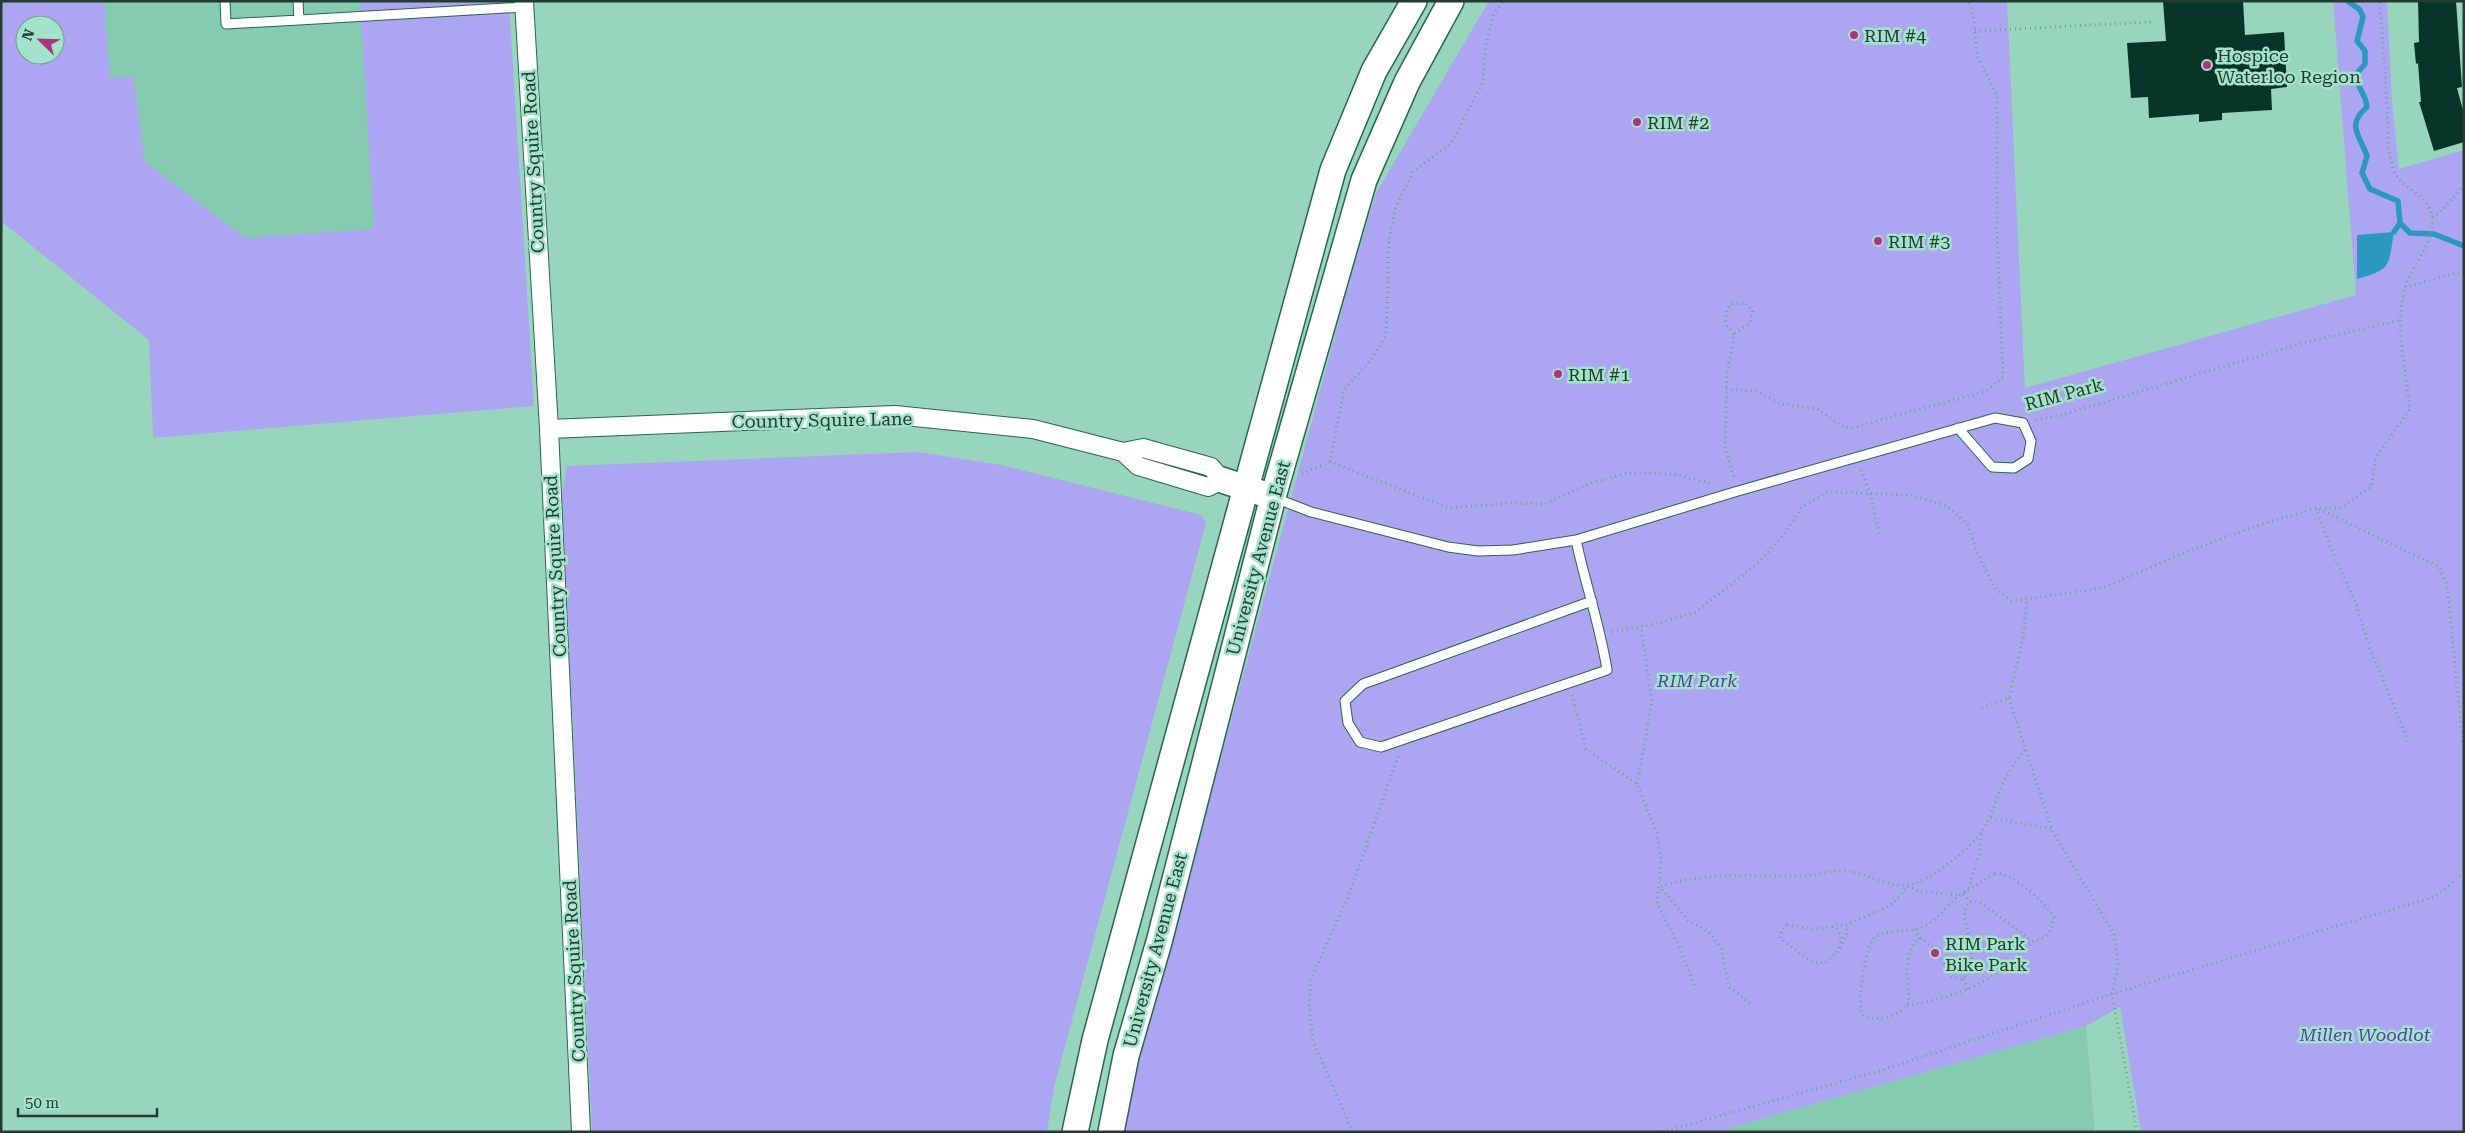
<svg xmlns="http://www.w3.org/2000/svg" width="2465" height="1133" viewBox="0 0 2465 1133" font-family="'Roboto Serif',serif">
  <rect width="100%" height="100%" fill="#97d6bc"/>
  <path fill="#84cbaf" d="M 95,1 L 385,1 L 399,260 L 241,257 L 109,178 Z
    M 2086,1026 L 2095,1132 L 1716,1132 Z"/>
  <path fill="#aca6f2" fill-rule="evenodd" d="M 1,1 L 104,1 L 110,78 L 133,76 L 145,162 L 245,238 L 374,229 L 360,1 L 509,1 L 534,406 L 153,438 L 149,340 L 1,221 ZM 25,25 L 55,25 L 55,55 L 25,55 Z
    M 1489,1 L 2007,1 L 2025,388 L 2356,295 L 2333,1 L 2387,1 L 2392,102 L 2399,169 L 2464,150 L 2464,1132 L 2141,1132 L 2120,1007 L 2086,1026 L 1716,1132 L 1122,1132 L 1136,1071 L 1353,269 L 1376,193 Z
    M 918,452 L 1001,465 L 1201,515 L 1206,523 L 1054,1087 L 1047,1132 L 592,1132 L 562,495 L 567,466 Z"/>
  <path fill="#2a98bf" d="M 2394,232 C 2388,267 2392,269 2357,279 L 2357,235 Z"/>
  <g fill="none" stroke-linecap="round" stroke-linejoin="round">
    <path stroke="#2a98bf" stroke-width="5.5" d="M 2348,1 L 2360,10 L 2363,17 L 2357,41 L 2365,51 L 2365,64 L 2356,74 C 2356,87 2366,94 2367,107 C 2346,125 2359,134 2367,156 L 2362,173 L 2370,189 L 2398,201 L 2400,223 L 2410,233 L 2434,234 L 2464,246
      M 2394,232 L 2400,223"/>
  </g>
  <path fill="#073527" d="M 2163,1 L 2243,1 L 2245,35 L 2284,32 L 2287,87 L 2271,89 L 2272,110 L 2222,113 L 2222,120 L 2199,122 L 2199,114 L 2149,118 L 2148,97 L 2131,98 L 2127,43 L 2166,41 Z
    M 2418,1 L 2456,1 L 2462,87 L 2457,88 L 2464,114 L 2464,142 L 2434,151 L 2419,102 L 2421,102 L 2418,63 L 2416,64 L 2414,43 L 2419,42 Z"/>
  <g fill="none" stroke-linecap="round" stroke-linejoin="round">
    <g stroke="#276650" stroke-width="11">
      <path id="lane" d="M 225,1 L 226,24 L 299,20
        M 298,1 L 299,20 L 525,7
        M 1275,498 L 1311,512 L 1448,547 L 1478,551 L 1513,550 L 1576,540 L 1738,491 L 1995,418 L 2023,423 L 2031,441 L 2028,459 L 2014,468 L 1992,467 L 1958,428
        M 1576,540 C 1585,583 1600,625 1607,670 L 1381,747 L 1360,742 L 1348,723 L 1345,701 L 1363,684 L 1592,601"/>
    </g>
    <g stroke="#276650" stroke-width="20">
      <path id="street" d="M 524,1 L 549,429 L 581,1132
        M 549,429 L 895,415 L 1033,429 L 1123,452 L 1143,448 L 1211,467 L 1222,480 L 1208,487 L 1138,466 L 1123,452"/>
    </g>
    <g stroke="#276650" stroke-width="28">
      <path id="secondary" d="M 1222,480 L 1261,493
        M 1075,1132 L 1095,1040 L 1333,170 L 1374,71 L 1414,1
        M 1111,1132 L 1126,1056 L 1159,942 L 1273,497 L 1364,180 L 1407,82 L 1451,1"/>
    </g>
    <path stroke="#71a48f" stroke-width="3" stroke-dasharray="1 4" stroke-linecap="butt" d="M 1975,31 L 2151,22
      M 2432,217 L 2439,213 L 2464,186
      M 2405,287 L 2464,271
      M 1734,334 C 1723,323 1724,317 1730,304 L 1745,303 L 1753,310 L 1750,323 L 1734,334 L 1727,374 L 1725,446 L 1734,478
      M 1726,389 L 1756,391 L 1781,404 L 1817,409 L 1842,426 L 1852,428 L 1986,391 L 2003,377 L 1997,231 L 1997,95 L 1977,56 L 1974,21 L 1969,1
      M 2036,420 L 2061,415 L 2303,343 L 2400,320
      M 1330,462 L 1344,390 L 1371,360 L 1386,336 L 1389,240 L 1396,206 L 1413,172 L 1452,142 L 1483,82 L 1486,43 L 1494,14 L 1503,1
      M 1861,470 L 1870,494 L 1880,536
      M 1302,474 L 1330,462 L 1449,508 L 1510,503 L 1545,504 L 1589,484 L 1626,473 L 1673,474 L 1713,484
      M 2316,508 L 2336,561 L 2355,601 L 2368,643 L 2408,741
      M 2319,509 L 2439,567 L 2447,585 L 2464,757
      M 1612,632 L 1659,623 L 1695,612 L 1756,565 L 1782,537 L 1802,507 L 1827,492 L 1911,495 L 1947,506 L 1968,525 L 1977,553 L 1995,588 L 2011,601 L 2103,588 L 2181,554 L 2256,526 L 2316,508 L 2341,508 L 2371,487 L 2376,457 L 2410,409 C 2406,371 2394,326 2405,288 C 2412,264 2434,245 2432,218 C 2430,194 2399,189 2393,168 C 2387,149 2388,128 2387,108 C 2385,72 2382,37 2380,1
      M 1572,695 L 1586,749 L 1637,784 L 1657,834 L 1661,862 L 1657,903 L 1679,947 L 1696,989
      M 2009,698 L 2052,830 L 2114,934 L 2118,965 L 2112,994 L 2137,1132
      M 1982,708 L 2009,698 L 2023,638 L 2027,600
      M 1637,784 L 1652,702 L 1641,627
      M 1991,818 L 2052,829
      M 1995,873 C 2015,874 2043,901 2054,917 C 2052,931 2047,940 2032,941 L 1981,903 L 1974,901 L 1969,902 L 1964,912 C 1966,931 1980,964 1963,979 L 1953,978 L 1934,949 L 1921,938 C 1901,950 1908,982 1909,1001 C 1902,1017 1876,1023 1862,1015 C 1857,1003 1865,945 1875,937 C 1888,928 1906,933 1920,928 C 1937,922 1945,906 1959,896 C 1970,888 1983,882 1995,873 Z
      M 1965,892 L 1969,887 L 1980,851 L 1982,831
      M 1963,894 L 1969,902
      M 1787,925 L 1816,929 L 1832,927 L 1838,930 L 1841,938 L 1839,950 L 1825,963 L 1812,962 L 1780,938 L 1782,930 Z
      M 1846,926 C 1874,907 1886,918 1907,886 L 1921,892 L 1960,895
      M 1832,927 L 1837,924 L 1846,926
      M 1915,929 L 1919,939
      M 1840,948 L 1847,934 L 1846,926
      M 1963,979 L 1969,991
      M 1750,1003 L 1729,987 L 1721,947 L 1708,931 L 1688,920 L 1660,887 C 1708,870 1758,877 1807,876 C 1821,875 1834,869 1849,871 C 1866,874 1891,888 1908,885 C 1928,882 1957,858 1971,844 C 1990,826 1994,803 2004,781 C 2009,769 2019,759 2025,749
      M 1907,1006 C 1969,993 1988,985 2034,941
      M 1353,1132 L 1313,1041 L 1309,1004 L 1311,979 L 1348,897 L 1399,754
      M 1662,1132 L 1882,1070 L 2112,994 L 2436,896 L 2464,873"/>
    <use href="#lane" stroke="#fff" stroke-width="9"/>
    <use href="#street" stroke="#fff" stroke-width="18"/>
    <use href="#secondary" stroke="#fff" stroke-width="25"/>
  </g>
  <g fill="#b0317f" stroke="#a3e3c9" stroke-width="2">
    <circle cx="1854" cy="35" r="5"/>
    <circle cx="2207" cy="65" r="5"/>
    <circle cx="1637" cy="122" r="5"/>
    <circle cx="1878" cy="241" r="5"/>
    <circle cx="1558" cy="374" r="5"/>
    <circle cx="1935" cy="953" r="5"/>
  </g>
  <g text-anchor="middle" dominant-baseline="central" stroke-width="5" stroke-linejoin="round" paint-order="stroke">
    <g font-size="18" fill="#223c31" stroke="#a3e3c9" text-anchor="start">
      <text x="1864" y="35">RIM #4</text>
      <text x="2217" y="55">Hospice<tspan x="2217" dy="21">Waterloo Region</tspan></text>
      <text x="1647" y="122">RIM #2</text>
      <text x="1888" y="241">RIM #3</text>
      <text x="1568" y="374">RIM #1</text>
      <text x="1945" y="943">RIM Park<tspan x="1945" dy="21">Bike Park</tspan></text>
    </g>
    <g font-size="18" fill="#223c31" stroke="#a3e3c9">
      <text transform="translate(533 162) rotate(-93)">Country Squire Road</text>
      <text transform="translate(2064 394) rotate(-15)">RIM Park</text>
      <text transform="translate(822 420) rotate(-1)">Country Squire Lane</text>
      <text transform="translate(1258 558) rotate(-75)">University Avenue East</text>
      <text transform="translate(555 566) rotate(-93)">Country Squire Road</text>
      <text transform="translate(1155 950) rotate(-75)">University Avenue East</text>
      <text transform="translate(574 971) rotate(-93)">Country Squire Road</text>
    </g>
    <g font-size="18" font-style="italic" fill="#543dab" stroke="#a3e3c9">
      <text x="1697" y="680">RIM Park</text>
      <text x="2365" y="1034">Millen Woodlot</text>
    </g>
  </g>
  <rect width="2465" height="1133" fill="none" stroke="#223c31" stroke-width="5"/>
  <g transform="translate(40 40) rotate(293)"><circle r="24" fill="#a3e3c9" stroke="#6fa08c"/>
  <path d="M0-4L9 19L0 12L-9 19Z" fill="#b0317f"/>
  <text y="-8" font-size="14" font-weight="bold" text-anchor="middle" fill="#223c31">N</text>
  </g>
  <path d="M18 1108v8h139v-8" fill="none" stroke="#223c31" stroke-width="2.5"/>
  <text x="25" y="1108" font-size="15" fill="#223c31" stroke="#a3e3c9" stroke-width="4" paint-order="stroke">50 m</text>
</svg>
